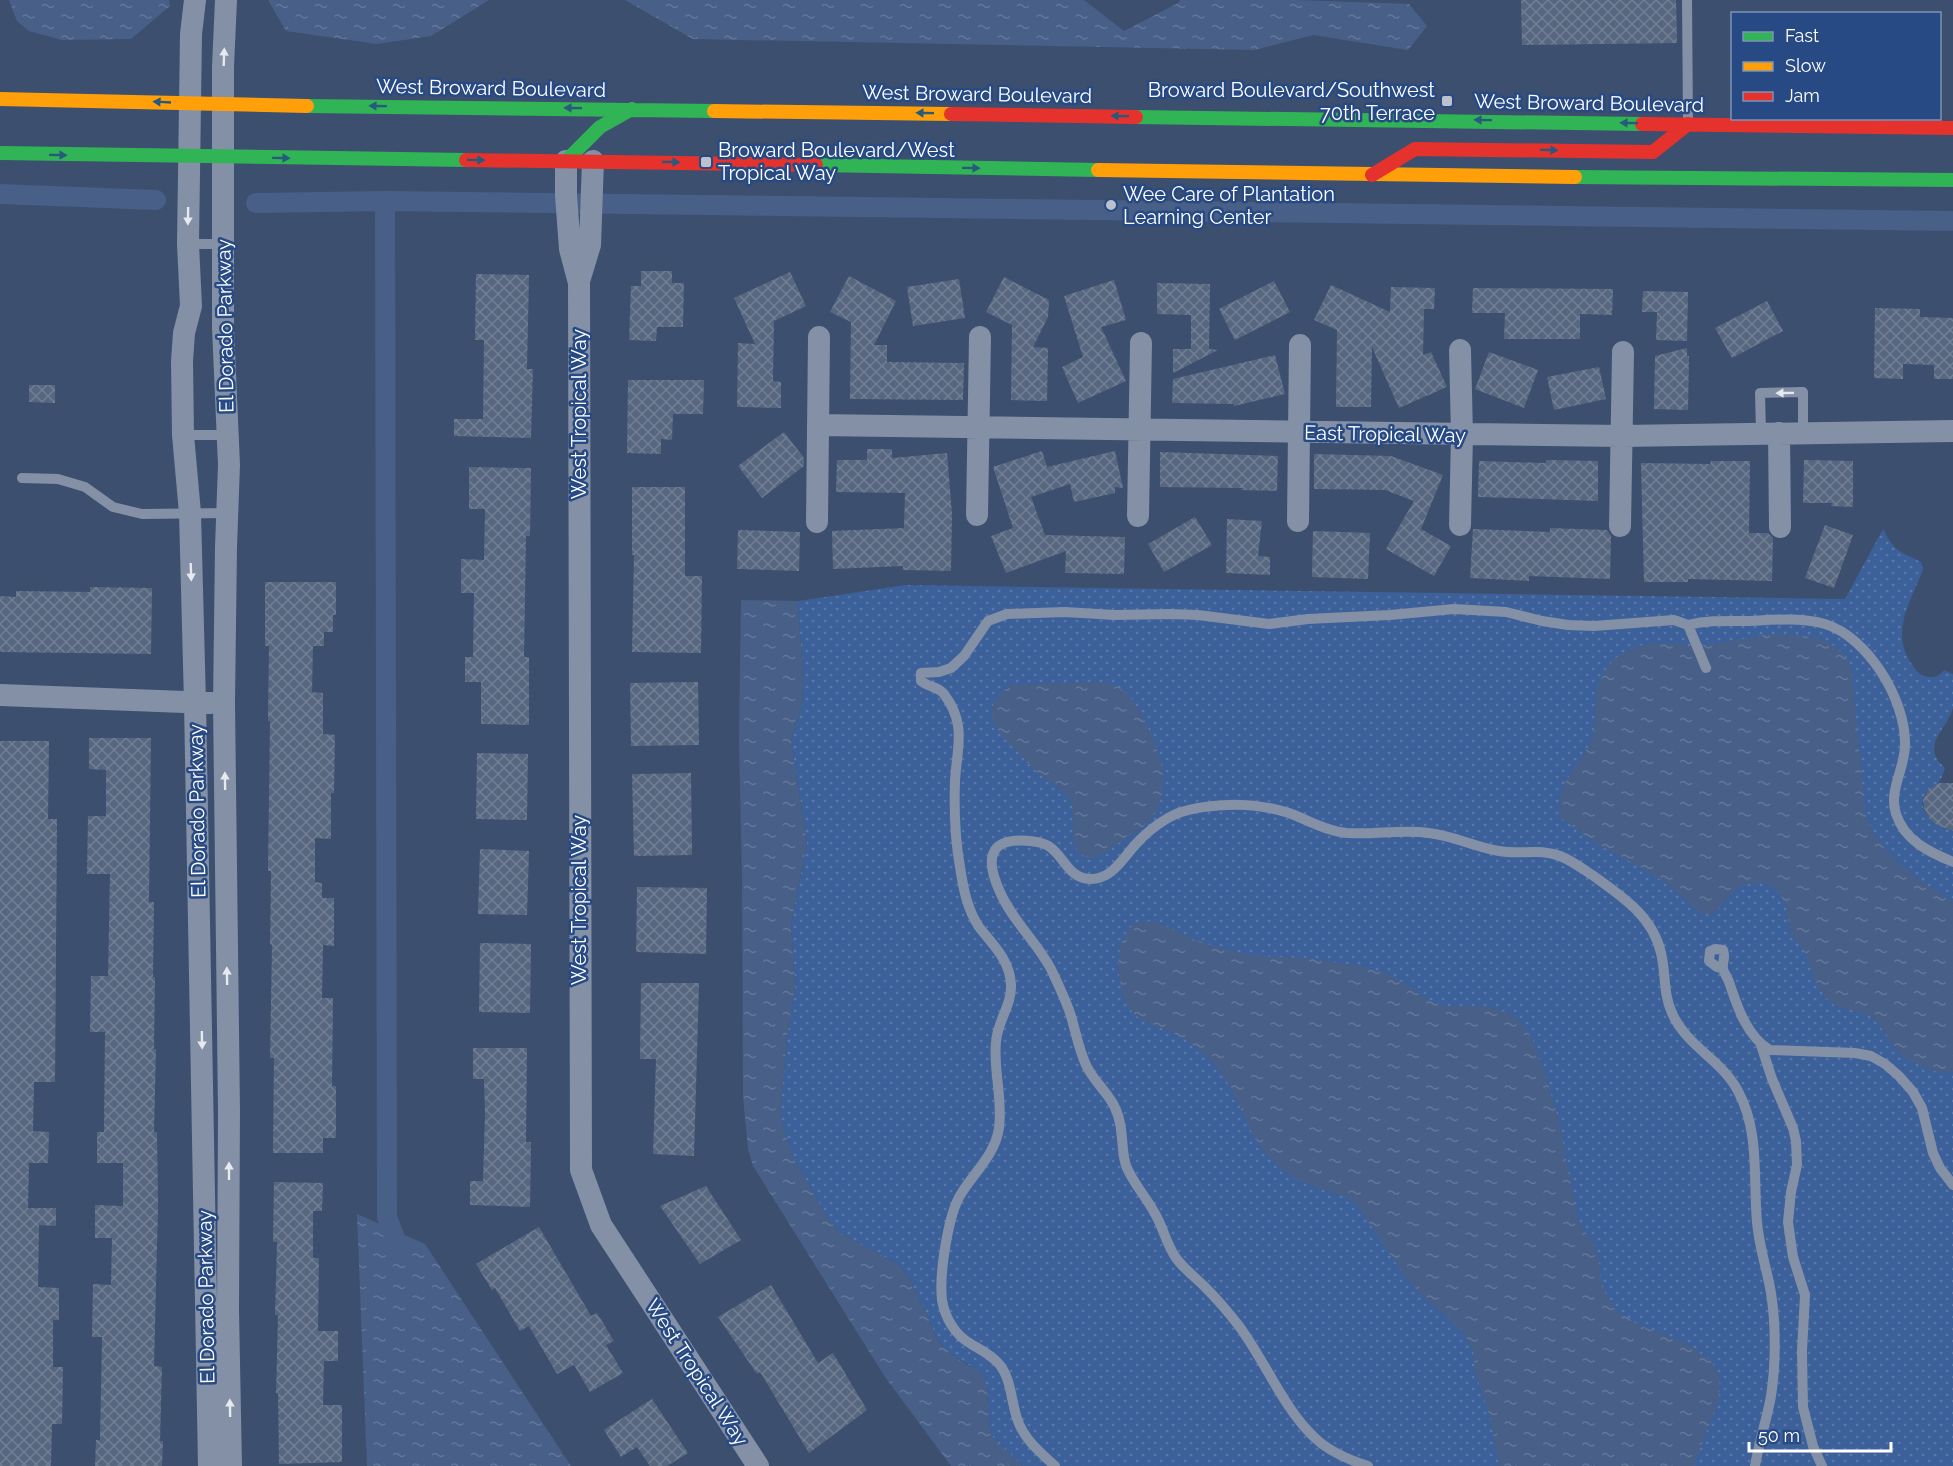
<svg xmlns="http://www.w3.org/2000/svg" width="1953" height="1466" viewBox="0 0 1953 1466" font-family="Raleway,sans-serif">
  <defs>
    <pattern id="grass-dots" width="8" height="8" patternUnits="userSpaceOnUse" patternTransform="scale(1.5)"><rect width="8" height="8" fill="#3c6099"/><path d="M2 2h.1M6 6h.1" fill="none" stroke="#5978a8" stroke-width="1.8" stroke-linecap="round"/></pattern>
    <pattern id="water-ripples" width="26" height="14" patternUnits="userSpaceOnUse" patternTransform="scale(1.5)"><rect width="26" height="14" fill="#485f88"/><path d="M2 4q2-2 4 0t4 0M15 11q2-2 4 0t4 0" fill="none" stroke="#63779a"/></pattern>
    <pattern id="building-cross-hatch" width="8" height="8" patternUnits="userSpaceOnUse" patternTransform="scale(1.5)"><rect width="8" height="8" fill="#586780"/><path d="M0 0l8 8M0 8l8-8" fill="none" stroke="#717e93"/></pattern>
  </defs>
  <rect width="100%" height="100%" fill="#3c4f6f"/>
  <path fill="url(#grass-dots)" d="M 1883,529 C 1895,552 1899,551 1921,562 L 1923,570 C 1911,600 1890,632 1911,663 C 1915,668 1917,674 1924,676 C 1932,678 1938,678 1944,670 L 1953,674 C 1953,684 1953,698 1953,708 C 1947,730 1919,745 1945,768 C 1943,774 1941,781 1936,785 C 1933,787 1930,788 1928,790 C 1911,811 1938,825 1953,831 L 1953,1466 L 1023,1466 L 993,1438 L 989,1424 L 987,1386 L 969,1365 L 952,1355 L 939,1342 L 909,1277 L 899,1265 L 839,1232 L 827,1217 L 791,1153 L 780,1115 L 787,1037 L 795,986 L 791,924 L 807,843 L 791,742 C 794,728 801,713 802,701 C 805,668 799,634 798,601 L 906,585 L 1845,599 Z"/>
  <path fill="url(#water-ripples)" d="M 9,0 L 169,0 L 170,6 L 131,39 L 62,40 L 29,31 L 17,21 Z
    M 268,0 L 489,0 L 431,36 L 377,44 L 286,31 Z
    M 625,0 L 1084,0 L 1124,31 L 1178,3 L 1180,0 L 1296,0 L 1409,4 L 1427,26 L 1408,50 L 1313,35 L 1254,50 L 693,39 Z
    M 741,600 L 798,601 C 799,634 805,668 802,701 C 801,713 794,728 791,742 L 807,843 L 791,924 L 795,986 L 787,1037 L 780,1115 L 791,1153 L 827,1217 L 839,1232 L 899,1265 L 909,1277 L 939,1342 L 952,1355 L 982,1374 L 987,1386 L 989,1424 L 993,1438 L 1023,1466 L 951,1466 L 885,1377 L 753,1166 L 748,1149 L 743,1097 L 742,874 L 739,742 Z
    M 1770,634 C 1803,636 1834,633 1851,666 L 1865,812 C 1878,857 1917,877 1953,902 L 1953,1072 L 1937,1072 L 1907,1060 L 1888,1039 L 1878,1023 L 1867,1014 L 1835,1006 L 1826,998 L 1815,983 L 1807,955 L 1791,934 L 1785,904 L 1779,892 L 1769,884 L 1753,883 L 1739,887 L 1727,898 L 1719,909 L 1711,914 L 1702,914 L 1676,891 L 1652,874 L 1592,841 L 1561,818 C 1554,781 1579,770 1591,740 C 1599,723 1593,703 1598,686 C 1611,649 1640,640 1675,644 C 1681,644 1687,647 1693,646 C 1719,645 1745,638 1770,634 Z
    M 1098,682 C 1108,684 1116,685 1124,691 C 1141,704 1162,755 1163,776 C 1163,789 1162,801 1156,812 C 1147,828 1129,836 1114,846 C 1105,852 1093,862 1082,855 C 1067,846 1076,818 1071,803 C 1065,788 1050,784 1038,773 C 1027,763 1017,751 1007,741 C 986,719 986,702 1011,685 Z
    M 1151,921 L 1171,928 L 1193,939 L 1222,949 L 1256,956 L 1307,958 L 1357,966 L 1386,973 L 1410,987 L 1426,999 L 1443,1006 L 1483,1006 L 1506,1012 L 1521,1022 L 1533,1040 L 1544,1071 L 1558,1117 L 1578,1221 L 1594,1245 L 1599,1258 L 1600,1276 L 1606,1295 L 1618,1311 L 1638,1325 L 1688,1344 L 1711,1361 L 1717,1371 L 1720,1385 L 1719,1398 L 1694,1466 L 1499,1466 L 1490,1417 L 1475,1371 L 1473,1352 L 1465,1334 L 1448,1317 L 1424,1298 L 1404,1275 L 1357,1205 C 1346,1194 1331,1193 1316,1187 C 1303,1183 1291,1176 1280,1167 C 1246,1141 1243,1099 1217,1068 C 1204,1052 1190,1041 1171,1032 C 1159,1027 1143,1023 1134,1014 C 1116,996 1110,936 1137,923 C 1141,922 1147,922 1151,921 Z
    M 357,1214 L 425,1244 L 571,1466 L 367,1466 Z"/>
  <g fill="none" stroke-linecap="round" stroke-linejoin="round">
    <path stroke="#485f88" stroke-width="20" d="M 0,194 L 156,200
      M 385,201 L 387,1217 L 401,1253
      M 256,203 L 385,201 L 1953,221"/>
  </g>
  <path fill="url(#building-cross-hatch)" d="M 1521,0 L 1676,0 L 1677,43 L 1522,45 Z
    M 641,271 L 672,271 L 672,283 L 684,283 L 683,327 L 657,327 L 656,341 L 629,340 L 631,286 L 641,286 Z
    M 790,272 L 806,306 L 774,321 L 773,381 L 781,382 L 781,408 L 737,407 L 738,343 L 755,344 L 734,298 Z
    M 476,274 L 529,275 L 527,369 L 533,369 L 531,438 L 454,436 L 454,419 L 483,419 L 484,340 L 475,340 Z
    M 849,276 L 896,301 L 874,345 L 887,345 L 887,362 L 964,363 L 963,400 L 850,399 L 851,322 L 830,312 Z
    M 1004,277 L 1049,300 L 1048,317 L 1033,347 L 1048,348 L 1047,401 L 1011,400 L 1012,325 L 986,312 Z
    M 959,279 L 965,318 L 913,326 L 907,287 Z
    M 1114,280 L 1126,320 L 1101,327 L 1126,381 L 1078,403 L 1062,367 L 1083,357 L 1064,296 Z
    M 1274,281 L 1290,312 L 1235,340 L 1219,309 Z
    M 1157,283 L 1210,284 L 1209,349 L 1218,350 L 1173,373 L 1173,349 L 1191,349 L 1191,315 L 1157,314 Z
    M 1331,285 L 1390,312 L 1391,287 L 1435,288 L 1434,309 L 1424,309 L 1423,355 L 1431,352 L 1447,387 L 1399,408 L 1372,347 L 1371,407 L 1336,407 L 1337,330 L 1314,320 Z
    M 1473,288 L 1613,289 L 1612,315 L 1580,314 L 1580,339 L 1504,339 L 1505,313 L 1472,313 Z
    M 1643,291 L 1688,292 L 1687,341 L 1656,340 L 1657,312 L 1642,312 Z
    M 1767,301 L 1783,331 L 1732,358 L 1715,328 Z
    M 1875,308 L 1920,309 L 1920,317 L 1953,318 L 1953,379 L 1934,379 L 1934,365 L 1903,364 L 1903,379 L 1874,378 Z
    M 1687,348 L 1687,356 L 1689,356 L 1688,410 L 1654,409 L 1655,356 Z
    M 1489,352 L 1538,370 L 1524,408 L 1475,389 Z
    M 1275,355 L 1285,394 L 1234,406 L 1234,404 L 1172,403 L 1173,379 Z
    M 1599,367 L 1606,399 L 1554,410 L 1547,377 Z
    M 628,380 L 704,380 L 703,414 L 673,414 L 672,440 L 661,439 L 661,454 L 627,453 Z
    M 29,385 L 55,385 L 55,403 L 29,402 Z
    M 784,432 L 804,458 L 804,466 L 762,498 L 738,466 Z
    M 867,449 L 892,449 L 892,458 L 947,453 L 952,514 L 951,571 L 903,570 L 903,566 L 833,569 L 832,531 L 904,528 L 905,493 L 836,492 L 837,460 L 867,460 Z
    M 1042,451 L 1047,467 L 1115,451 L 1123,488 L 1115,487 L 1115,493 L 1074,502 L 1070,484 L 1031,497 L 1045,535 L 1125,537 L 1124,574 L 1065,573 L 1066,551 L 1006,573 L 991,536 L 1013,528 L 993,467 Z
    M 1160,452 L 1278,456 L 1277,491 L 1240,490 L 1244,488 L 1160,487 Z
    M 1314,454 L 1391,456 L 1443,475 L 1421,529 L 1451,546 L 1434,576 L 1386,549 L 1414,501 L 1385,490 L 1314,489 Z
    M 1546,460 L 1598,461 L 1598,501 L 1478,497 L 1479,461 L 1546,463 Z
    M 1804,460 L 1853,461 L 1853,507 L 1831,506 L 1832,503 L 1803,503 Z
    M 1711,461 L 1750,461 L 1749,533 L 1768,533 L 1773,538 L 1772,581 L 1688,579 L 1688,582 L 1644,582 L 1641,463 L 1710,464 Z
    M 469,467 L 531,468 L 530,536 L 526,536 L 524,657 L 529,657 L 529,725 L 481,724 L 481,682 L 465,682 L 465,657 L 473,657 L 474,593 L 461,593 L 461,559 L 484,560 L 485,509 L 469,509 Z
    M 632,487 L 685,487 L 685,576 L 702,576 L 701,653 L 632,652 L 634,555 L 632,555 Z
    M 1195,517 L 1212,545 L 1164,572 L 1148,544 Z
    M 1227,519 L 1262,521 L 1258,556 L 1270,557 L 1270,575 L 1226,573 Z
    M 1825,525 L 1853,535 L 1834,588 L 1805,578 Z
    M 1550,528 L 1607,530 L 1611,536 L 1610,579 L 1529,576 L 1529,581 L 1470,578 L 1473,529 L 1550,532 Z
    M 738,530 L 800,532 L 799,571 L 737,569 Z
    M 1313,531 L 1370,533 L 1368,579 L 1312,577 Z
    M 265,582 L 336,582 L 336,615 L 333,615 L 333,632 L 324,632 L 324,646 L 313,646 L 312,692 L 323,693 L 323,734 L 335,735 L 334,793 L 331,793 L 331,839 L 315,838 L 315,882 L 322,883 L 322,898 L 334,898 L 334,946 L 323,945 L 322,998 L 333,998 L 332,1086 L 336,1086 L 336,1138 L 323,1138 L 323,1153 L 273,1153 L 274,1058 L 270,1058 L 272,945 L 270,944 L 271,871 L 268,871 L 270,721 L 268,721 L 269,646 L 265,646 Z
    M 90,587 L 152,588 L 151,654 L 0,652 L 0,596 L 16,597 L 16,591 L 90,592 Z
    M 698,682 L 699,745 L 631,746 L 630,683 Z
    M 89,738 L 151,738 L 149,902 L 154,902 L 153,977 L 155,977 L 154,1049 L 156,1049 L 154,1132 L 157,1132 L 158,1206 L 154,1366 L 162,1367 L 160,1441 L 163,1441 L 162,1466 L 95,1466 L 96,1440 L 100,1440 L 102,1337 L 92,1337 L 93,1284 L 111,1285 L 112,1238 L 95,1238 L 95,1205 L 123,1206 L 123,1163 L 97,1163 L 97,1132 L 104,1132 L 105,1032 L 90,1032 L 91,976 L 108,976 L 110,874 L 87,874 L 88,816 L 106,816 L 106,770 L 89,769 Z
    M 0,741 L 49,741 L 48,819 L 57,819 L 55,1082 L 34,1082 L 33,1131 L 49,1132 L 48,1163 L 29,1163 L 28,1208 L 56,1208 L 56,1226 L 39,1225 L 38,1287 L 59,1288 L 59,1320 L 53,1320 L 53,1367 L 63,1367 L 62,1424 L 52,1424 L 51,1466 L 0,1466 Z
    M 477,753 L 528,754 L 527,820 L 476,819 Z
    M 691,773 L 692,855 L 634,856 L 632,774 Z
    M 1939,783 L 1953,783 L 1953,831 L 1937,825 L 1929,818 L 1924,808 L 1923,800 L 1928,790 Z
    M 480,849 L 529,851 L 527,915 L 478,914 Z
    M 637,887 L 707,888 L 706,954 L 636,952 Z
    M 480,943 L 531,944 L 530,1013 L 479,1012 Z
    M 641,983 L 699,983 L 694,1156 L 653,1154 L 656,1059 L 640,1059 Z
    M 473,1048 L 527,1048 L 526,1142 L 531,1142 L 530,1207 L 470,1205 L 470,1181 L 483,1181 L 485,1114 L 484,1079 L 473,1079 Z
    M 274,1182 L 323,1183 L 322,1211 L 313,1211 L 313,1258 L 319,1258 L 318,1331 L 338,1331 L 338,1361 L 324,1361 L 323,1405 L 342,1405 L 342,1462 L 279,1464 L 278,1393 L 276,1393 L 278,1315 L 275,1315 L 277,1242 L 273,1242 Z
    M 706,1186 L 741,1240 L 700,1264 L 660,1206 Z
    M 539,1227 L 591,1316 L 597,1313 L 614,1341 L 606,1345 L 623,1373 L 590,1392 L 574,1365 L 557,1374 L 529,1326 L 520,1331 L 495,1288 L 492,1290 L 476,1264 Z
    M 771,1285 L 818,1363 L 833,1353 L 867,1410 L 809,1453 L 760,1372 L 757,1374 L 718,1317 Z
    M 652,1399 L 688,1453 L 667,1466 L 650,1466 L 637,1447 L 621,1457 L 604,1430 Z"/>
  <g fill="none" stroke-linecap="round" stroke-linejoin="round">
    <path stroke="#8390a5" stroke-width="10" d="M 1687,0 L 1688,121
      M 188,244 L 223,244
      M 1761,433 L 1760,393 L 1803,392 L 1803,432
      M 183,435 L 228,435
      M 22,478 L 58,479 L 85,487 L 113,507 L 142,514 L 227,513
      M 1688,625 C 1708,620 1727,621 1747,621 C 1772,620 1800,617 1825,624 C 1868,637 1905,699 1905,743 C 1906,767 1888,790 1896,814 C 1905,841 1929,852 1953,862
      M 1723,968 L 1717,967 L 1709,961 L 1710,951 L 1716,949 L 1723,950 C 1726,958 1722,962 1723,968 C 1723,972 1728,978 1729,982 C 1737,1006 1747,1037 1770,1050 L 1855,1053 L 1871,1056 L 1885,1064 L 1899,1076 L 1913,1092 L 1922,1108 L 1933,1153 L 1940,1168 L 1953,1185
      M 1761,1045 L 1772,1079 L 1793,1128 L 1796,1141 L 1797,1165 L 1791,1192 L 1788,1222 L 1793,1257 L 1805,1295 L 1802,1351 L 1803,1407 L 1813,1446 L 1822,1466
      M 1055,1466 C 1041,1453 1024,1439 1018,1421 C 1011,1403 1012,1381 1000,1365 C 992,1355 981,1350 971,1344 C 955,1335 945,1318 942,1300 C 939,1275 948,1214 961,1194 C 975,1171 995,1155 999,1128 C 1003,1098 993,1070 996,1042 C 997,1022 1012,1005 1011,985 C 1010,960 993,945 979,927 C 967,909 963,887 960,867 C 955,839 954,809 955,781 C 957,746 967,725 944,694 C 938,686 928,687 921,681 L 921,673 L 939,672 L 951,668 L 964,656 L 988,621 L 1007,614 L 1065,612 L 1115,615 L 1170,614 L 1198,615 L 1269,624 L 1308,619 L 1390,615 L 1454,609 L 1506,612 L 1542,621 L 1568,625 L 1594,626 L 1674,620 L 1688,625 L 1706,668
      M 1368,1466 C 1349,1460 1328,1451 1314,1437 C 1282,1406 1265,1361 1239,1326 C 1229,1313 1217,1299 1205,1287 C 1196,1278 1184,1269 1176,1258 C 1166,1244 1163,1226 1154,1212 C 1146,1197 1134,1184 1127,1168 C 1123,1159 1123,1148 1122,1138 C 1121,1124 1118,1110 1110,1099 C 1102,1087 1092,1078 1086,1065 C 1079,1050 1076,1033 1071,1016 C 1066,1000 1058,984 1051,969 C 1036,941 1012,920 1000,892 C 995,881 988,863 994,852 C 1001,836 1039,839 1050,847 C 1065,858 1068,877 1089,879 C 1112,880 1122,859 1136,844 C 1145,834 1156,825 1168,818 C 1185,808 1208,806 1228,805 C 1248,804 1270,807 1289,813 C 1308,820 1326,831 1347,833 C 1375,835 1402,829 1429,833 C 1454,836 1475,847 1499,851 C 1520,855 1540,848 1560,856 C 1573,861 1584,870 1595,877 C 1623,897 1653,917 1661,953 C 1666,973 1663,994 1672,1013 C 1686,1046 1722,1060 1738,1091 C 1760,1132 1753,1178 1757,1222 C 1759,1247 1767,1269 1771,1293 C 1776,1324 1776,1365 1771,1396 C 1767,1419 1759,1442 1755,1466"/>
    <path stroke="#8390a5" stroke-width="22" d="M 195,0 L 191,34 L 188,244 L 191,306 L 184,333 L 182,361 L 183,435 L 190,513 L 195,703 L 209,1466
      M 226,0 L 223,67 L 223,328 L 229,465 L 226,547 L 224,703 L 229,1111 L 228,1310 L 231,1466
      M 566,161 L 566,195 L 570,249 L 579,283 L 581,1170 L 601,1225 L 758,1466
      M 579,281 L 590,245 L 593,161
      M 818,425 L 1622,436 L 1953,431
      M 1779,433 L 1780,527
      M 977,515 L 980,337
      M 1138,516 L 1141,343
      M 1298,521 L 1300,345
      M 817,522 L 819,337
      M 1460,525 L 1462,435 L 1460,350
      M 1620,526 L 1623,352
      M 0,695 L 211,703"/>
    <path stroke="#30b455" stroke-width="14" d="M 307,106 L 714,111
      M 1136,117 L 1642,124
      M 0,153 L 466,160
      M 566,161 L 600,127 L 632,109
      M 816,165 L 1098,170
      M 1575,177 L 1953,180"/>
    <path stroke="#ff9f0a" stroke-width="14" d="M 0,99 L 307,106
      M 714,111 L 951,114
      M 1098,170 L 1575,177"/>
    <path stroke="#e5322d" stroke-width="14" d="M 951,114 L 1136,117
      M 1642,124 L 1953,128
      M 466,160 L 816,165
      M 1372,175 L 1415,149 L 1653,152 L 1688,124"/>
  </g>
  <defs><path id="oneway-solid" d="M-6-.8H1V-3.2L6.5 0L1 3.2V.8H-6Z" transform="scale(1.5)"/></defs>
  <g fill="#e6e9ed">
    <use href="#oneway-solid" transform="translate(224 57) rotate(-88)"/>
    <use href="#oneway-solid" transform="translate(188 216) rotate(91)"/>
    <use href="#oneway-solid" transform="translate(1785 393) rotate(179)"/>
    <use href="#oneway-solid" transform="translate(191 572) rotate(88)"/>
    <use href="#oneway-solid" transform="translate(225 781) rotate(-91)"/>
    <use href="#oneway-solid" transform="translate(227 976) rotate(-91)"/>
    <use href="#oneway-solid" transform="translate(202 1040) rotate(89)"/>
    <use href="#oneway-solid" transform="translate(229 1171) rotate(-90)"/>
    <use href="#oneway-solid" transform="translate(230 1408) rotate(-91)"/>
  </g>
  <g fill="#285a7d">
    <use href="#oneway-solid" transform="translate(162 102) rotate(-177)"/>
    <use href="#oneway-solid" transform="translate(378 106) rotate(-179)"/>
    <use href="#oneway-solid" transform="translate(573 108) rotate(-179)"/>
    <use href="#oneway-solid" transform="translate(925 113) rotate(-179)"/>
    <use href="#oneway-solid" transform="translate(1120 116) rotate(-179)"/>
    <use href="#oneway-solid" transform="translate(1483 120) rotate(-179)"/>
    <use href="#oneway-solid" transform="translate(1629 123) rotate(-179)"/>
    <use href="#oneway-solid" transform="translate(1549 150) rotate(1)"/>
    <use href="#oneway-solid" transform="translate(58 155) rotate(1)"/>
    <use href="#oneway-solid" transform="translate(281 158) rotate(1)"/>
    <use href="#oneway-solid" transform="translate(476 160) rotate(1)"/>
    <use href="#oneway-solid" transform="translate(671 162) rotate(1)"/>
    <use href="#oneway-solid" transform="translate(971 168) rotate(1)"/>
  </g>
  <g fill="#bbc1cd" stroke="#274a84" stroke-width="2">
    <rect x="1441" y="95" width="12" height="12" rx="3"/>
    <rect x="700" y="156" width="12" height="12" rx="3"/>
    <circle cx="1111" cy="205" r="6"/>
  </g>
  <g text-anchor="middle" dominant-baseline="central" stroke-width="5" stroke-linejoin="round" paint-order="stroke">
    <g font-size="20" fill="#fff" stroke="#274a84">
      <text transform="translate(491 88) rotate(1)">West Broward Boulevard</text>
      <text transform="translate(977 94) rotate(1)">West Broward Boulevard</text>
      <text transform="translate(1589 103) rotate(1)">West Broward Boulevard</text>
      <text transform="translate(225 326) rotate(-91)">El Dorado Parkway</text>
      <text transform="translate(579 414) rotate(-90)">West Tropical Way</text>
      <text transform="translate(1385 434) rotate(1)">East Tropical Way</text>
      <text transform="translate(197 811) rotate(-91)">El Dorado Parkway</text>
      <text transform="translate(579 900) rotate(-90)">West Tropical Way</text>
      <text transform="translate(206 1297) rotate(-91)">El Dorado Parkway</text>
      <text transform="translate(697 1372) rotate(57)">West Tropical Way</text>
    </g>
    <g font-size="20" fill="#fff" stroke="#274a84" text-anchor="start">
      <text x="1435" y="90" text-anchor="end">Broward Boulevard/Southwest<tspan x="1435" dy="23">70th Terrace</tspan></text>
      <text x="718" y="150">Broward Boulevard/West<tspan x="718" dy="23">Tropical Way</tspan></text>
      <text x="1123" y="194">Wee Care of Plantation<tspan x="1123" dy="23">Learning Center</tspan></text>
    </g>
  </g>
  <rect x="1731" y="12" width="210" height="108" fill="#274a84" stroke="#7d92b5" stroke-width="1.5"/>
  <rect x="1743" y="32" width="30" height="9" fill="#30b455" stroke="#7d92b5" stroke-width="1.5"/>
  <text x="1785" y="42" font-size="18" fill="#ffffff">Fast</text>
  <rect x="1743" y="62" width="30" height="9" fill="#ff9f0a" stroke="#7d92b5" stroke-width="1.5"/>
  <text x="1785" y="72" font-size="18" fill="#ffffff">Slow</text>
  <rect x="1743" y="92" width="30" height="9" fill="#e5322d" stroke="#7d92b5" stroke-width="1.5"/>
  <text x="1785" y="102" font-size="18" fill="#ffffff">Jam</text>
  <path d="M1749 1442v9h142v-9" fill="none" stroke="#ffffff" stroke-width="3"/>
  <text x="1758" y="1442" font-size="18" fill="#ffffff" stroke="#274a84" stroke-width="4.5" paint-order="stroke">50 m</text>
</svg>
